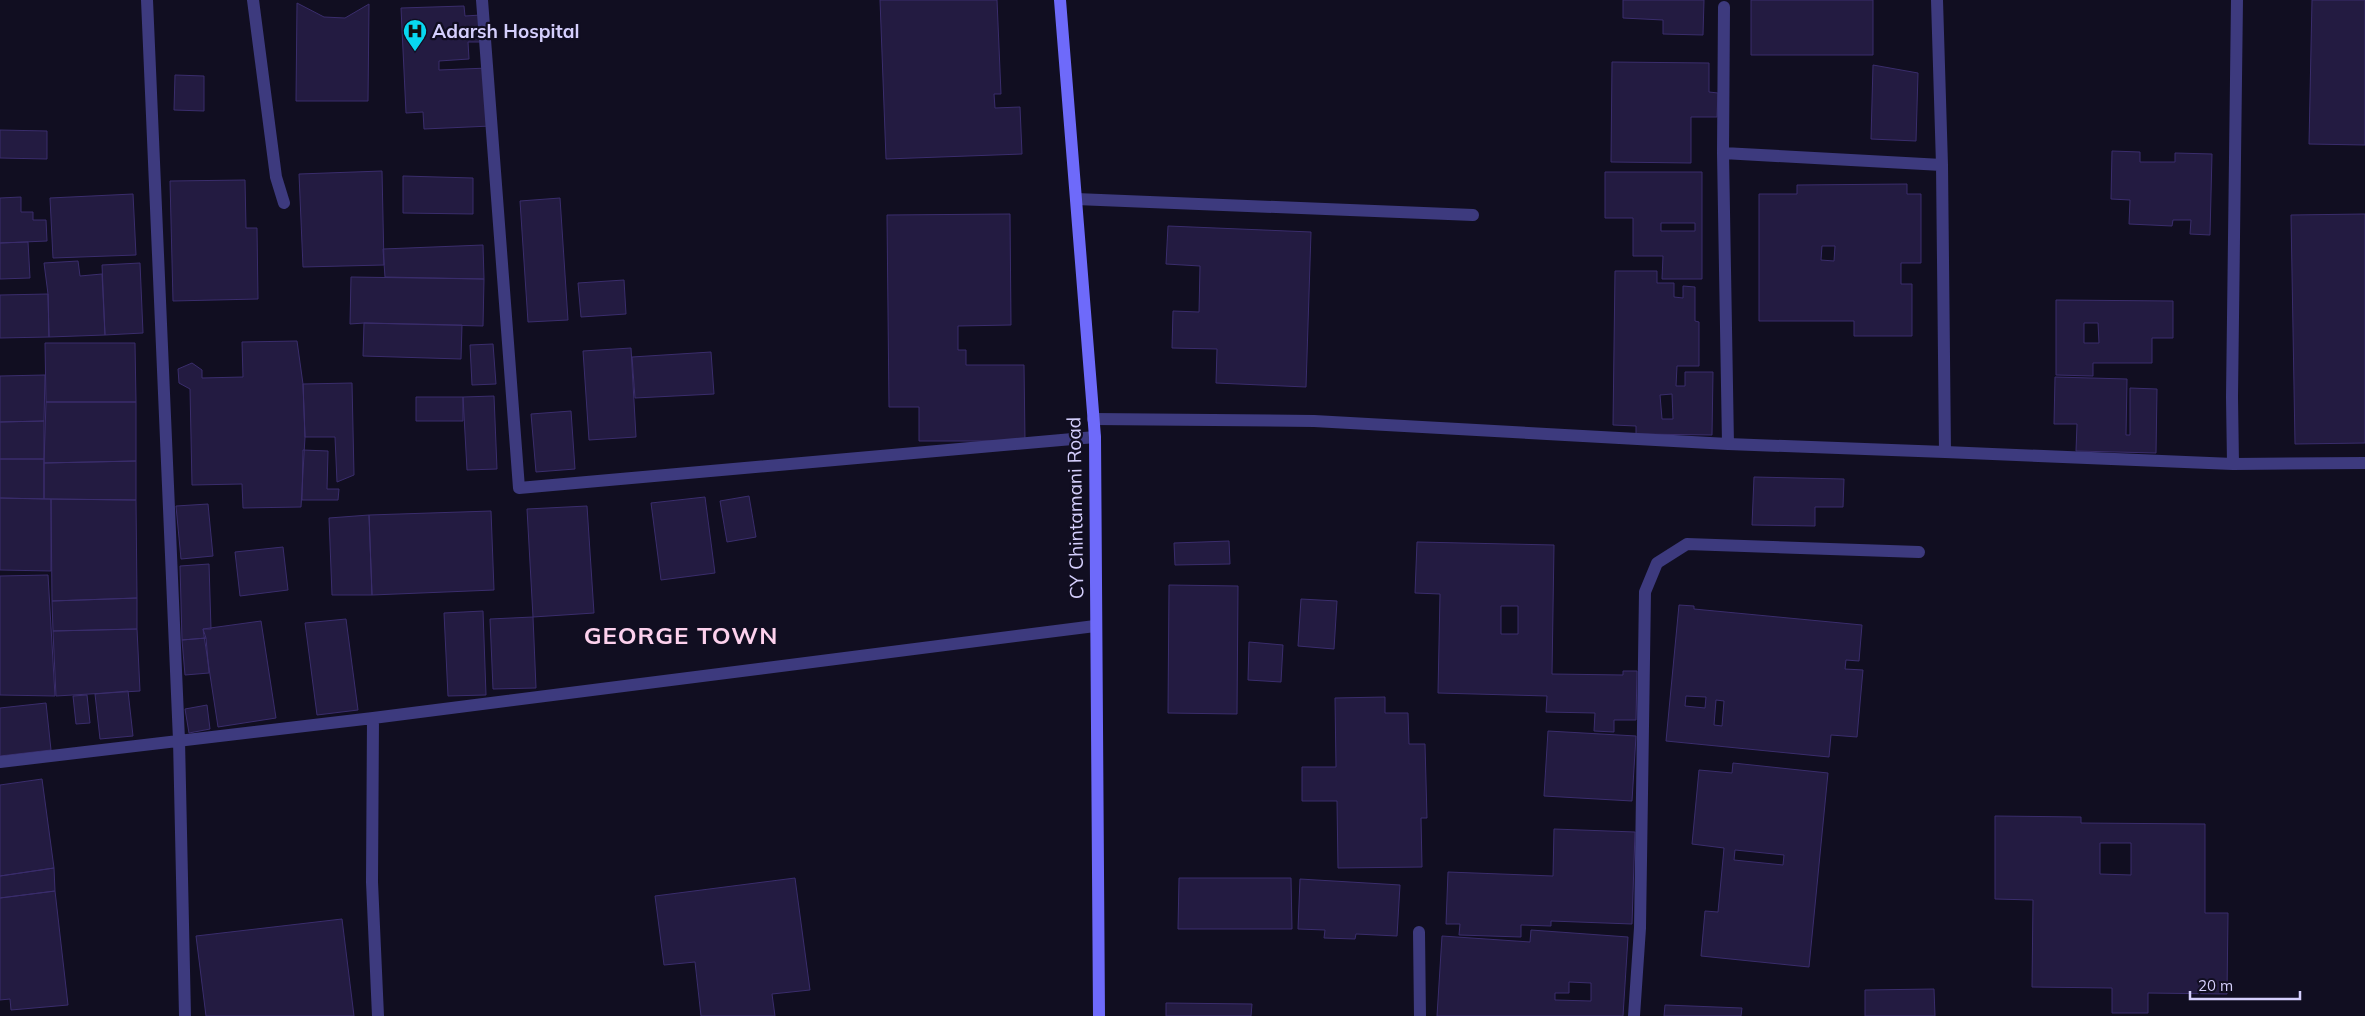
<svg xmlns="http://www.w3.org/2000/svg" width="2365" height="1016" viewBox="0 0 2365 1016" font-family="Mulish,sans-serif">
  <rect width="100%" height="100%" fill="#110e21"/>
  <path fill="#231b41" stroke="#3a2d6c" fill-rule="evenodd" d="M 880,0 L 997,0 L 1001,94 L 994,94 L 995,108 L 1020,107 L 1022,154 L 886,159 Z
    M 1623,0 L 1704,0 L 1703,35 L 1663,34 L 1663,20 L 1623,18 Z
    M 1751,0 L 1873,0 L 1873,55 L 1751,55 Z
    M 2312,0 L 2365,0 L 2365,145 L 2309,144 Z
    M 297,3 L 324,17 L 345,18 L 369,4 L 368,101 L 296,101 Z
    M 464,6 L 465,16 L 481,15 L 483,42 L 468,42 L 469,59 L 439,61 L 439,70 L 488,68 L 491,126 L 424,129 L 423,112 L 406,113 L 401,8 Z
    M 1612,62 L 1709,63 L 1709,92 L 1718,93 L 1717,117 L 1691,117 L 1691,163 L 1611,162 Z
    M 1873,65 L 1918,73 L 1916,141 L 1871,139 Z
    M 175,75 L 204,76 L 204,111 L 174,110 Z
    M 0,130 L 47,131 L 47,159 L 0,158 Z
    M 2112,151 L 2140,152 L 2140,162 L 2175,162 L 2175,153 L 2212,154 L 2210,235 L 2190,234 L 2191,220 L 2173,220 L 2172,226 L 2129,224 L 2130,200 L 2111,199 Z
    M 382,171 L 384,265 L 303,267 L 299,174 Z
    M 1605,172 L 1702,172 L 1702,279 L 1662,279 L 1663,256 L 1633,256 L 1633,218 L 1605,218 ZM 1661,223 L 1695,223 L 1695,231 L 1661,231 Z
    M 403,176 L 473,178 L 473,214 L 403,213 Z
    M 245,180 L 246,228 L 257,228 L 258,299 L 173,301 L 170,181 Z
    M 1907,184 L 1907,194 L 1921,194 L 1921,263 L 1901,263 L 1901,284 L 1912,284 L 1912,336 L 1854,336 L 1854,321 L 1759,321 L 1759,194 L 1797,194 L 1797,185 ZM 1822,246 L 1835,246 L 1834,261 L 1821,260 Z
    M 133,194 L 136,255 L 53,258 L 50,198 Z
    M 21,197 L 21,212 L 33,212 L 33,220 L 46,220 L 47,241 L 0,243 L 0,198 Z
    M 560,198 L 568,320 L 528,322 L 520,201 Z
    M 1010,214 L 1011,325 L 958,326 L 958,350 L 966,350 L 966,365 L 1024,365 L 1025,441 L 919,441 L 919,407 L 889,407 L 887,215 Z
    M 2365,214 L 2365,443 L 2295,444 L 2291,215 Z
    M 1168,226 L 1311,232 L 1306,387 L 1216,383 L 1217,349 L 1172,348 L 1173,311 L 1199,312 L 1200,266 L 1166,264 Z
    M 28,242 L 30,278 L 0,279 L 0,243 Z
    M 483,245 L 484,279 L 385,277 L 383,249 Z
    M 78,261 L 80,276 L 102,274 L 105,335 L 49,337 L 48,294 L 44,263 Z
    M 140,263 L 143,333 L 105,335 L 102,265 Z
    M 1615,271 L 1657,271 L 1657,283 L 1674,283 L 1674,297 L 1683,298 L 1683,286 L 1695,287 L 1695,321 L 1699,322 L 1699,366 L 1677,366 L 1676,386 L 1685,386 L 1685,372 L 1713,372 L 1712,435 L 1636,434 L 1636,426 L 1613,425 ZM 1672,394 L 1673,419 L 1662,419 L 1660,395 Z
    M 351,277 L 484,279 L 483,326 L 364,323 L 350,324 Z
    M 624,280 L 626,314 L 581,317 L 578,283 Z
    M 48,294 L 49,337 L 0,338 L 0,295 Z
    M 2056,300 L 2173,301 L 2173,338 L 2152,338 L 2152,363 L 2093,363 L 2093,376 L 2056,375 ZM 2084,323 L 2098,323 L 2099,343 L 2084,343 Z
    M 364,323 L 462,325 L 461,359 L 363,356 Z
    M 297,341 L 303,384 L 305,437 L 301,507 L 243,508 L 242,484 L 192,485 L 190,389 L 179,383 L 178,369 L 192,363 L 202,370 L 202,378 L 243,377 L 242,342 Z
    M 45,343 L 135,343 L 136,402 L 46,402 Z
    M 493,344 L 496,384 L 472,385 L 470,345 Z
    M 631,348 L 636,437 L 589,440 L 583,351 Z
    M 711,352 L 714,394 L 635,398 L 632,357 Z
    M 45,375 L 44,421 L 0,422 L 0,376 Z
    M 2055,377 L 2127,379 L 2126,435 L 2130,435 L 2130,388 L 2157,389 L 2156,453 L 2076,451 L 2077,424 L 2054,424 Z
    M 352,383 L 354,475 L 337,482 L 335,437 L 305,437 L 303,384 Z
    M 494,396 L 497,469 L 467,470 L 463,397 Z
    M 416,397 L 463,397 L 463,421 L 416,421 Z
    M 46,402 L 136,402 L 136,461 L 44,463 Z
    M 571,411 L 575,469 L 536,472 L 531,414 Z
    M 44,421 L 44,459 L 0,459 L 0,422 Z
    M 303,450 L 328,451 L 327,489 L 339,489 L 338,500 L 302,500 Z
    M 0,459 L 44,459 L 44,499 L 0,498 Z
    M 136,461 L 136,500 L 44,499 L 44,463 Z
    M 1754,477 L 1844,479 L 1843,507 L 1815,507 L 1815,526 L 1752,525 Z
    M 749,496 L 756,537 L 727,542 L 720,501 Z
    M 705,497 L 715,573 L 661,580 L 651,503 Z
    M 0,498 L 51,499 L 51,571 L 0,570 Z
    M 51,499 L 136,500 L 137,598 L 52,601 Z
    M 208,504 L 213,556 L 181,559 L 176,506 Z
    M 587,506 L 594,613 L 533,617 L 527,509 Z
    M 491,511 L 494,590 L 372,595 L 369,515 Z
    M 369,515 L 372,595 L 332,595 L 329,518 Z
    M 1229,541 L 1230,564 L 1175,565 L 1174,543 Z
    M 1417,542 L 1554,545 L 1552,674 L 1623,675 L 1623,671 L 1637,671 L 1636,720 L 1614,720 L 1614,732 L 1594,731 L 1595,713 L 1546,712 L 1547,696 L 1438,693 L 1440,594 L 1415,593 ZM 1501,606 L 1518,606 L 1518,634 L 1501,634 Z
    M 283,547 L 288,590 L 240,596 L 235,552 Z
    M 209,564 L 211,629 L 203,629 L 206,638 L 182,640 L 180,566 Z
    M 48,575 L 55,696 L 0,695 L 0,576 Z
    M 1169,585 L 1238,586 L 1237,714 L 1168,713 Z
    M 137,598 L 137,629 L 53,631 L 52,601 Z
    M 1301,599 L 1337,601 L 1334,649 L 1298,646 Z
    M 1679,605 L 1694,606 L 1694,609 L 1862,625 L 1859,661 L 1846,660 L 1845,669 L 1863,670 L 1857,737 L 1831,735 L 1829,757 L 1666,741 ZM 1686,696 L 1706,697 L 1705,708 L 1685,706 ZM 1716,700 L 1724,701 L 1722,726 L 1714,725 Z
    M 483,611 L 486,695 L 448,696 L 444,613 Z
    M 533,617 L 536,688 L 493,689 L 490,619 Z
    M 346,619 L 358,710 L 317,715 L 305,623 Z
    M 261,621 L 276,718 L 218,727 L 203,629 Z
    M 137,629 L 140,691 L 56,696 L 53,631 Z
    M 206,638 L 209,673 L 185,675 L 182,640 Z
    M 1249,642 L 1283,645 L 1281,682 L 1248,680 Z
    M 128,691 L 133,736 L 100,739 L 95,694 Z
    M 87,695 L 90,723 L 76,724 L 73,696 Z
    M 1385,697 L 1385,713 L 1408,713 L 1409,744 L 1425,744 L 1427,818 L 1421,818 L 1422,867 L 1338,868 L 1337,801 L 1302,801 L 1302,767 L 1336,767 L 1335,698 Z
    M 46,703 L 51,750 L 0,756 L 0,708 Z
    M 207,705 L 210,729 L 189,733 L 185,709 Z
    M 1548,731 L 1636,736 L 1632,801 L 1544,796 Z
    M 1733,763 L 1828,773 L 1809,967 L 1701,956 L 1705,911 L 1718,912 L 1724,848 L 1692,844 L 1699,770 L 1732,773 ZM 1735,850 L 1784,855 L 1783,865 L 1734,860 Z
    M 42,779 L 54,868 L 0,876 L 0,785 Z
    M 1995,816 L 2081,817 L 2081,823 L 2205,824 L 2205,913 L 2228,913 L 2227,994 L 2148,993 L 2148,1013 L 2112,1013 L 2112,988 L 2032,987 L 2033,900 L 1995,899 ZM 2100,843 L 2131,843 L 2131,875 L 2100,874 Z
    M 1554,829 L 1635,832 L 1632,924 L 1551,921 L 1551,926 L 1521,925 L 1521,937 L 1459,935 L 1460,924 L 1446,924 L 1448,872 L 1553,876 Z
    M 54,868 L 55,891 L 0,898 L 0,876 Z
    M 795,878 L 810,990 L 772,994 L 775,1016 L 701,1016 L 695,962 L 664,965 L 655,896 Z
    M 1179,878 L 1291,878 L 1292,929 L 1178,929 Z
    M 1300,879 L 1400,885 L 1397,936 L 1356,934 L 1355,939 L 1324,938 L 1325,930 L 1298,929 Z
    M 55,891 L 68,1005 L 11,1010 L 10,999 L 0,1000 L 0,898 Z
    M 342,919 L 354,1016 L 206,1016 L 196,936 Z
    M 1531,930 L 1628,937 L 1623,1016 L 1437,1016 L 1442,936 L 1530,942 ZM 1569,982 L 1591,983 L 1591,1001 L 1555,1000 L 1555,993 L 1569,993 Z
    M 1934,989 L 1935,1016 L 1865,1016 L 1865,990 Z
    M 1166,1003 L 1252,1004 L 1251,1016 L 1166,1016 Z
    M 1665,1005 L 1742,1008 L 1741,1016 L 1664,1016 Z"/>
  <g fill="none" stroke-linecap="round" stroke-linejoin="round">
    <path stroke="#3d3a7e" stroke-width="12" d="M 482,0 L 519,488 L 1095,437"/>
    <path stroke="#3d3a7e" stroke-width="12" d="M 147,0 L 179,740 L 185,1016
      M 253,0 L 276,177 L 284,203
      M 1937,0 L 1942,165 L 1945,452 L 2233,464
      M 2237,0 L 2232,397 L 2233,464 L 2365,463
      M 1723,153 L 1724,7
      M 1942,165 L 1723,153 L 1728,444 L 1945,452
      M 1076,199 L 1473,215
      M 1093,419 L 1314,421 L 1728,444
      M 373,718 L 372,882 L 378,1016
      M 0,762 L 373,718 L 1095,626
      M 1419,932 L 1420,1016
      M 1634,1016 L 1640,928 L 1645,592 L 1657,563 L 1687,544 L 1919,552"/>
    <path stroke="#6e6afa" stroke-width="12" d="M 1060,0 L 1095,437 L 1099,1016"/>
  </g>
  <defs>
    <g id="hospital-pin" transform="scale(1.25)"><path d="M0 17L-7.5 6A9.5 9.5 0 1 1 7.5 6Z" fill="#08d8f0" stroke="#110e21"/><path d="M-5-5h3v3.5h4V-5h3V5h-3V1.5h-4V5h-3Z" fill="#111"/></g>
  </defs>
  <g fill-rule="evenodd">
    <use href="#hospital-pin" x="415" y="31"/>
  </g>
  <g text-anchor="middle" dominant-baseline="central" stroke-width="4.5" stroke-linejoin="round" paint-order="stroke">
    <g font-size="19" font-weight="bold" fill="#d5cffd" stroke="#110e21" text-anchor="start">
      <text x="432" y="31">Adarsh Hospital</text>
    </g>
    <g font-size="19" fill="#d5cffd" stroke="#110e21">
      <text transform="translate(1075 508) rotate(-91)">CY Chintamani Road</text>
    </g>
    <g font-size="24" font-weight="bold" letter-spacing="1" fill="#fdd1ed" stroke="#110e21">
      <text x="681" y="635">GEORGE TOWN</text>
    </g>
  </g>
  <path d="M2190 991v8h110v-8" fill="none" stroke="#d5cffd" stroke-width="2.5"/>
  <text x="2198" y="991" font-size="15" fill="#d5cffd" stroke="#110e21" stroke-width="4" paint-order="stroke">20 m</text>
</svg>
